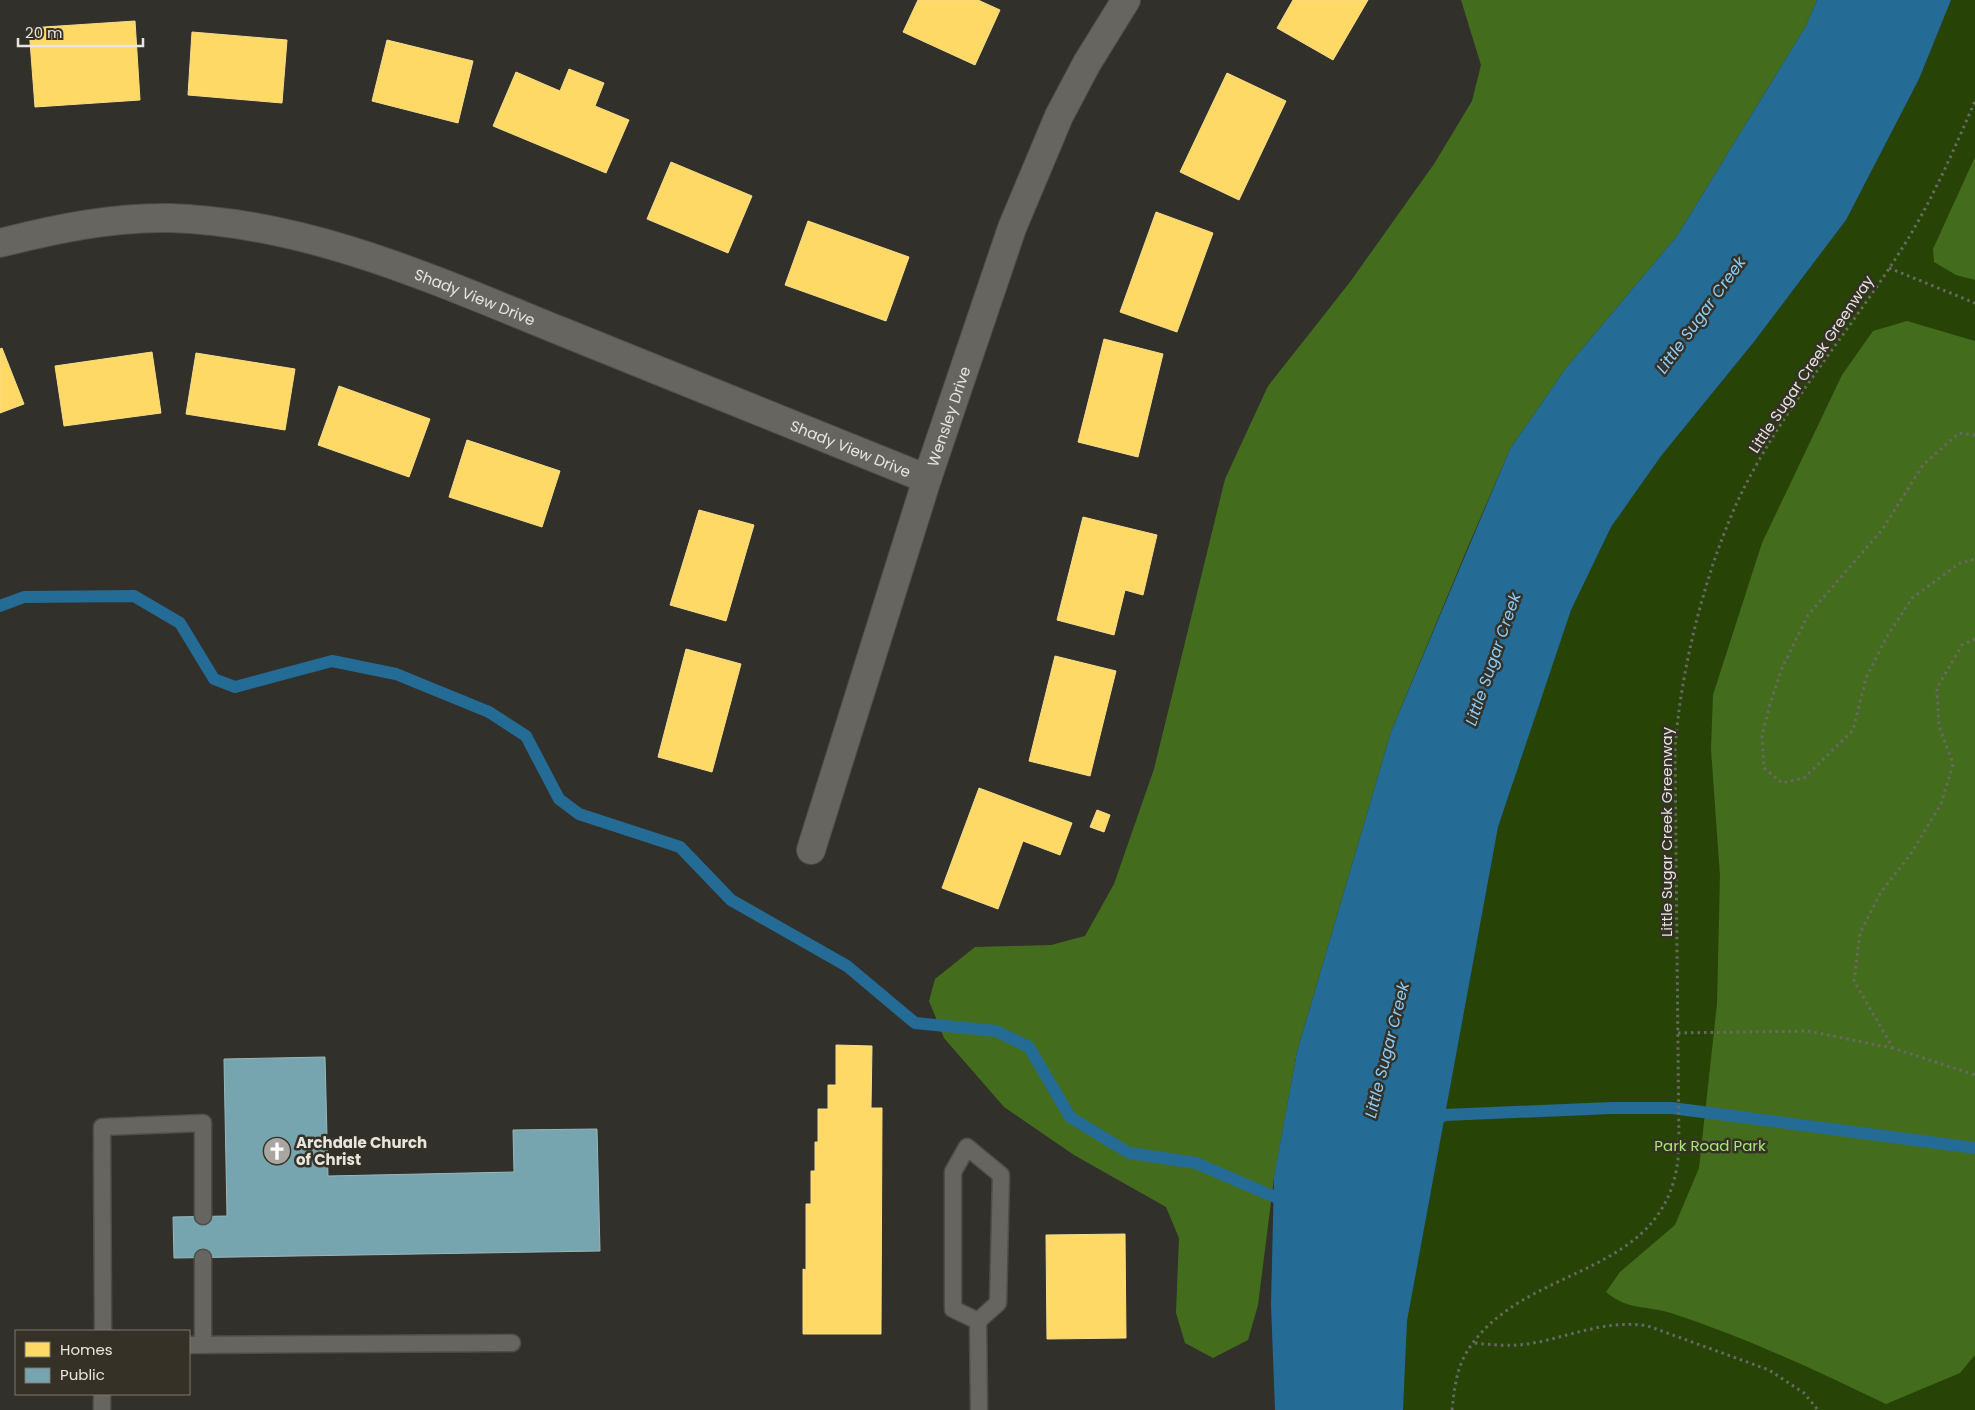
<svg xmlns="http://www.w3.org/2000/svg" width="1975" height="1410" viewBox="0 0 1975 1410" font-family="Poppins,sans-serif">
  <rect width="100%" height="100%" fill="#32302a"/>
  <path fill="#274406" d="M 1951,0 L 1975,0 L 1975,1410 L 1390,1410 L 1498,827 L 1571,610 L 1611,527 L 1661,456 L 1753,343 L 1846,220 L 1919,79 Z"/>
  <path fill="#436d1d" d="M 1461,0 L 1817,0 L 1806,26 L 1677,236 L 1566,368 L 1510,449 L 1467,549 L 1391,732 L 1297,1052 L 1274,1178 L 1258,1305 L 1248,1340 L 1213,1358 L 1185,1343 L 1176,1313 L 1179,1238 L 1166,1207 L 1074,1155 L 1004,1107 L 944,1038 L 929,1001 L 935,979 L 975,947 L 1051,945 L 1085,936 L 1114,884 L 1154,769 L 1225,479 L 1268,386 L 1350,282 L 1434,164 L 1472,101 L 1481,65 Z
    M 1975,157 L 1975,280 L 1956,275 L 1934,262 L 1933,249 Z
    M 1907,321 L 1975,341 L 1975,1355 L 1960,1373 L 1886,1404 C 1817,1371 1747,1338 1674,1314 C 1648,1305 1628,1311 1606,1292 L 1620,1272 L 1675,1225 L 1699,1168 L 1717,1004 L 1720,876 L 1711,749 L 1713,695 L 1762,543 L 1842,375 L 1873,331 Z"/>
  <path fill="#246c95" d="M 1817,0 L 1951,0 L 1919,79 L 1846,220 L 1753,343 L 1661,456 L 1611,527 L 1571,610 L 1498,827 L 1407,1321 L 1403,1410 L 1275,1410 L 1271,1305 L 1274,1177 L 1297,1052 L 1391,732 L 1510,449 L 1566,368 L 1677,236 L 1806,26 Z"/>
  <path fill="#ffd966" stroke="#f8dd8a" d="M 918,0 L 978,0 L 1000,10 L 975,65 L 903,32 Z
    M 1293,0 L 1368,0 L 1333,60 L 1277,28 Z
    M 135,21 L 140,100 L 35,107 L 29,28 Z
    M 192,32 L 287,40 L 282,103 L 188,95 Z
    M 387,40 L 473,61 L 458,123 L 372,101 Z
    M 569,69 L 604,83 L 595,106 L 629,120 L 606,173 L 493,126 L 516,72 L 560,91 Z
    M 1227,73 L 1286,101 L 1239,200 L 1180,172 Z
    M 671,162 L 752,196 L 728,253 L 647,219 Z
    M 1156,212 L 1213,233 L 1177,332 L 1120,312 Z
    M 808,221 L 909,257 L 886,321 L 785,285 Z
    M 1104,339 L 1163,354 L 1138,457 L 1078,442 Z
    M 2,348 L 24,404 L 0,413 L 0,349 Z
    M 152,352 L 161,413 L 64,426 L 55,366 Z
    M 196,353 L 295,369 L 285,430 L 186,414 Z
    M 339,386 L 430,419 L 409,477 L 318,445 Z
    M 467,440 L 560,471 L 542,527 L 449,497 Z
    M 699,510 L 754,525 L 726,621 L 670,605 Z
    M 1083,517 L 1157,535 L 1143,595 L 1125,590 L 1114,635 L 1057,620 Z
    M 686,649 L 741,664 L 712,772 L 658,757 Z
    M 1055,656 L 1116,671 L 1090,776 L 1029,761 Z
    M 979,788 L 1072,823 L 1060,855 L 1023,841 L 998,909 L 942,888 Z
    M 1097,810 L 1110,815 L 1104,832 L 1090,827 Z
    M 836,1045 L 872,1046 L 871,1108 L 882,1108 L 881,1334 L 803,1334 L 803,1269 L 806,1270 L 806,1204 L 811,1204 L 811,1171 L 815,1171 L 815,1142 L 818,1142 L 818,1109 L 828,1109 L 828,1085 L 836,1085 Z
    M 1125,1234 L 1126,1338 L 1047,1339 L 1046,1235 Z"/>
  <path fill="#76a5af" stroke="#98b8bd" d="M 325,1057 L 328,1176 L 514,1172 L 513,1130 L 597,1129 L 600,1251 L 174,1258 L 173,1217 L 227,1216 L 224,1059 Z"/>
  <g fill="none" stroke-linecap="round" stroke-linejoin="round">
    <path stroke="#246c95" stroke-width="12" d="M 0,606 L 24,597 L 134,596 L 180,623 L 214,679 L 235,687 L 332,661 L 396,674 L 489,712 L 526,736 L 559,799 L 579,814 L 680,847 L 731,900 L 847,966 L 915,1023 L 996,1031 L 1029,1047 L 1070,1117 L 1129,1153 L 1196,1163 L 1289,1203
      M 1430,1123 L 1445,1115 L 1612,1108 L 1672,1108 L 1975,1148"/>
    <g stroke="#4f4d48" stroke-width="19">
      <path id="lane" d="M 978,1321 L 953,1309 L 953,1172 L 967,1147 L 1001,1175 L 998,1303 L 978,1321 L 979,1410
        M 103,1331 L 102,1127 L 203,1123 L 203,1216
        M 189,1345 L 512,1343
        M 203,1345 L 203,1258
        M 102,1410 L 102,1394"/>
    </g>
    <g stroke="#4f4d48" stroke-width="30">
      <g id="street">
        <path id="s1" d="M 0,243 C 55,229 112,217 169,218 C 308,222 437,281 563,332 C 684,381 806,430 927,479"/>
        <path id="s2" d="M 811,850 L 927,479 L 1012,228 L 1059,116 L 1087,63 L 1126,0"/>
      </g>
    </g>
    <path stroke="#6a6865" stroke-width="3" stroke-dasharray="2.5 4" stroke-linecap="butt" d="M 1889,268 L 1975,303
      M 1975,435 L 1959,433 L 1923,465 L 1882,530 L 1808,615 L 1782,668 L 1770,704 L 1762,736 L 1764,768 L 1782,783 L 1804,778 L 1853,730 L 1866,678 L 1886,638 L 1912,598 L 1960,563 L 1975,559
      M 1975,639 L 1962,645 L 1937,688 L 1939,726 L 1953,764 L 1941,804 L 1910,855 L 1881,892 L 1860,933 L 1854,981 L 1893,1048 L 1975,1075
      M 1678,1033 L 1808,1031 L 1892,1048
      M 1475,1343 C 1493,1345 1514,1347 1533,1343 C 1572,1336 1607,1319 1648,1326 L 1769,1370 L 1804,1393 L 1818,1410
      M 1452,1410 C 1454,1391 1456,1372 1465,1355 C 1520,1259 1673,1284 1679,1147 L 1675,751 C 1680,670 1707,563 1743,490 C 1786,404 1850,331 1901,250 C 1931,203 1953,152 1975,101"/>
    <use href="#lane" stroke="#666560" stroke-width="16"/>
    <use href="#street" stroke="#666560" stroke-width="28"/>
  </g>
  <defs>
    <g id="church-disc" transform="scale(1.4375)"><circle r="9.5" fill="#a8a6a0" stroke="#353127"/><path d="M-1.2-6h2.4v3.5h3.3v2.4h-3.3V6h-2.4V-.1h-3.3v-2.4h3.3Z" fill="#fff"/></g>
  </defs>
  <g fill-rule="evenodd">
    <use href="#church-disc" x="277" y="1151"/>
  </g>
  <g text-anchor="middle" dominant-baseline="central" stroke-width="5" stroke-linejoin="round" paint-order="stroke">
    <g font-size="15" fill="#e7e5df" stroke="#353127">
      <text stroke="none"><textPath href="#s1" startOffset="489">Shady View Drive</textPath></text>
      <text transform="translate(1811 364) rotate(-56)">Little Sugar Creek Greenway</text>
      <text stroke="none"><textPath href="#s2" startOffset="455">Wensley Drive</textPath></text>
      <text stroke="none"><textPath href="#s1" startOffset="894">Shady View Drive</textPath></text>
      <text transform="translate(1666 832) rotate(-90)">Little Sugar Creek Greenway</text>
    </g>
    <g font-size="15" font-weight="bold" fill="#e7e5df" stroke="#353127" text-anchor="start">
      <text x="296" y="1142">Archdale Church<tspan x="296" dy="17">of Christ</tspan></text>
    </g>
    <g font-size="15" fill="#a7e877" stroke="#353127">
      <text x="1710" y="1145">Park Road Park</text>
    </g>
    <g font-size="16" font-style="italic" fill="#8acffe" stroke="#353127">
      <text transform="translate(1701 315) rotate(-54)">Little Sugar Creek</text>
      <text transform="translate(1493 659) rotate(-71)">Little Sugar Creek</text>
      <text transform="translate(1387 1050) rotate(-76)">Little Sugar Creek</text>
    </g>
  </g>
  <rect x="15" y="1330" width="175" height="65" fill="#353127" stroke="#7c7971"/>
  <rect x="25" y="1342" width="25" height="15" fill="#ffd966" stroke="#7c7971"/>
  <text x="60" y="1355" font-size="15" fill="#e7e5df">Homes</text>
  <rect x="25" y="1368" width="25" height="15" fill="#76a5af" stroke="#7c7971"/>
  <text x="60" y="1380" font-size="15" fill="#e7e5df">Public</text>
  <path d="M18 38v8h125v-8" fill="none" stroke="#e7e5df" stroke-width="2.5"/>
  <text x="25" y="38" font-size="15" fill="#e7e5df" stroke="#353127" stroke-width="4" paint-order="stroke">20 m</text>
</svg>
